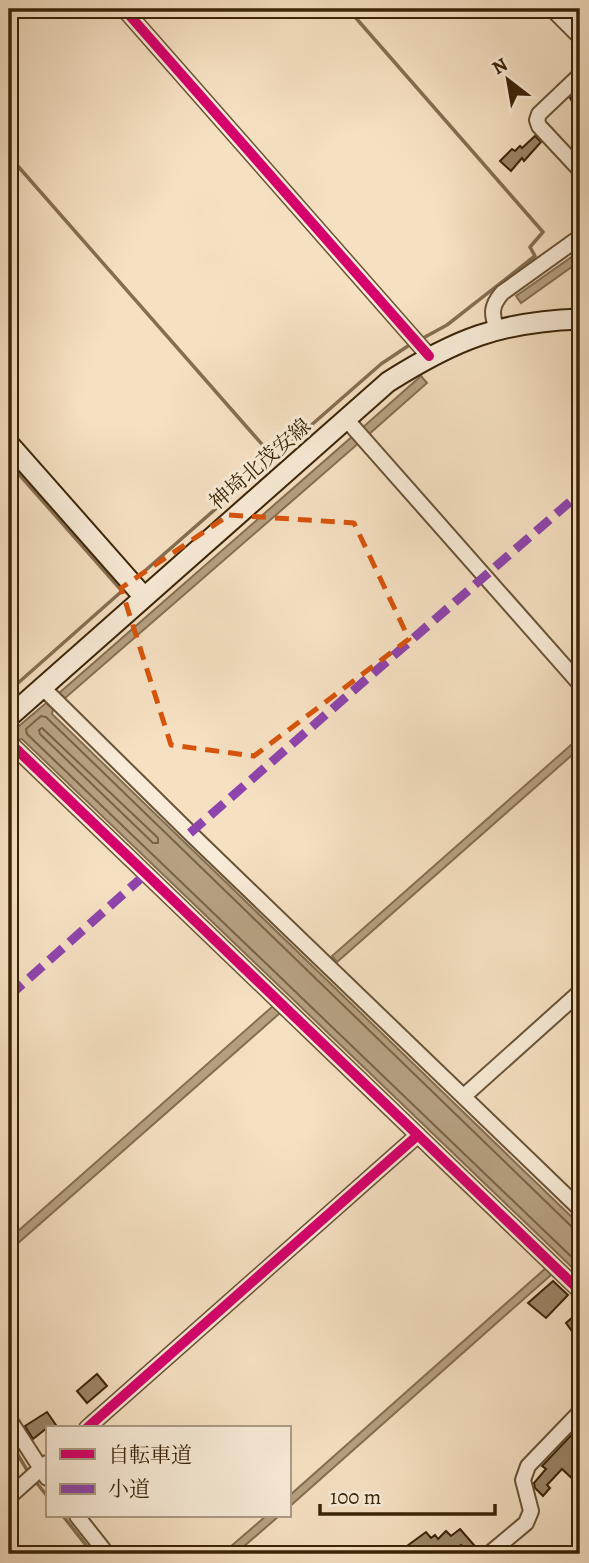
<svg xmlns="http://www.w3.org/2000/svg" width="589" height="1563" viewBox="0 0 589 1563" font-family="Alegreya,'Noto Serif JP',serif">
  <rect width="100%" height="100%" fill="#f5e0c2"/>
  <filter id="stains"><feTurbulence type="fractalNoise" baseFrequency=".00286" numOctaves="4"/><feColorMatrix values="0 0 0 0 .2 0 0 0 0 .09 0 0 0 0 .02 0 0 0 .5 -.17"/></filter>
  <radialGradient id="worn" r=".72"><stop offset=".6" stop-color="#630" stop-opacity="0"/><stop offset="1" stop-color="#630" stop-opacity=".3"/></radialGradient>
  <path fill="#b5a082" stroke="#846e51" stroke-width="2" d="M 580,251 L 580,261 L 521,303 L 516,296 Z
    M 421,376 L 427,383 L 368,435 L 362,428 Z
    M 354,435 L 360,442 L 64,699 L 58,694 Z
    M 46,703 L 53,709 L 52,714 L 580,1225 L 580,1275 L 22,739 L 18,740 L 12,732 Z
    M 580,737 L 580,748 L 337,962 L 332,956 Z
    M 273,1006 L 280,1013 L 9,1251 L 9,1239 Z
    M 547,1267 L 552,1274 L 289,1507 L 289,1496 Z
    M 266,1516 L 279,1516 L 235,1554 L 222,1554 Z"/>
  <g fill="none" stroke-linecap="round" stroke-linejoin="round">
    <path stroke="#786244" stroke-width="2" d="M 42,728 L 158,838 L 158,843 L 153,843 L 40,734 L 39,730 Z
      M 580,1229 L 572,1227 L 46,717 L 41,716 L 26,729 L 27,734 L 580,1265"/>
    <path stroke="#846e51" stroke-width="3.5" d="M 348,9 L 543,232 L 530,247 L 535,256 L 447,325 L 425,337
      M 9,156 L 274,458
      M 9,463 L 122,591 L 9,691
      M 139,576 L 381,364 L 408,346
      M 9,1440 L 27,1470
      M 36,1482 L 47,1496
      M 63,1516 L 93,1554"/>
  </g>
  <path fill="#9b8668" stroke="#3a2407" stroke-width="2" d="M 580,91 L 580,114 L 570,98 Z
    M 535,136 L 541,142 L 524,161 L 522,158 L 511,171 L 500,161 L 512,149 L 515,151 L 520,146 L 522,148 Z
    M 553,1281 L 568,1295 L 546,1318 L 528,1303 Z
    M 580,1311 L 580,1329 L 574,1334 L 566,1323 Z
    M 97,1374 L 107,1386 L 87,1403 L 77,1391 Z
    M 47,1412 L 58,1428 L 47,1428 L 33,1439 L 25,1426 Z
    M 580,1426 L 580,1486 L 562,1469 L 547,1485 L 550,1488 L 543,1496 L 535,1488 L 534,1483 L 546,1469 L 542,1466 Z
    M 460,1529 L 474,1545 L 467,1552 L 461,1545 L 451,1554 L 396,1554 L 426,1532 L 431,1538 L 435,1535 L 438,1539 L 446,1531 L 451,1536 Z"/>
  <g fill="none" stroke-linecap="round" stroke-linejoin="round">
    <g stroke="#695336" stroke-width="18">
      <path id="street" d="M 124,9 L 429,356
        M 552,9 L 580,37
        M 580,75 L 539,114 L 537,120 L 539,126 L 580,170
        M 497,329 C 491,314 491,306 502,293 L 580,237
        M 346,419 L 580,684
        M 42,687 L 190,833 L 580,1209
        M 9,742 L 580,1291
        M 464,1096 L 580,992
        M 9,1419 L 47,1478
        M 87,1428 L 418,1135
        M 9,1497 L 47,1463
        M 77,1516 L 107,1554
        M 489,1554 L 526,1523 L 531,1511 L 523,1480 L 528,1466 L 580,1412"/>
    </g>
    <g stroke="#3a2407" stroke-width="23">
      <path id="secondary" d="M 9,444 L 144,597
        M 9,717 L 388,382 C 456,339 499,322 580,319"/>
    </g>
    <use href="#street" stroke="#f8ebd7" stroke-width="14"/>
    <use href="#secondary" stroke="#f8ebd7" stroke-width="19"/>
    <path stroke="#8e44ad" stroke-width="9" stroke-dasharray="18 9" stroke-linecap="butt" d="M 190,833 L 580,493
      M 9,996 L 147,873"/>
    <g stroke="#f8ebd7" stroke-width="15">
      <path id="cycleway" d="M 124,9 L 429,356
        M 9,742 L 580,1291
        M 87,1428 L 418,1135"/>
    </g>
    <use href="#cycleway" stroke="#d6006c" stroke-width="10"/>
  </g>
  <path fill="none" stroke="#d7540c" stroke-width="5" stroke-dasharray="14 9" stroke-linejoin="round" d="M 229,515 L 354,523 L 409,639 L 254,756 L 171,745 L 121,588 Z"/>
  <g text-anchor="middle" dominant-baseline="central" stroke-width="6" stroke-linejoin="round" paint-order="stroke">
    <g font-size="21" fill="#3a2407" stroke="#f8ebd7">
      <text transform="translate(260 464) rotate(-41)">神埼北茂安線</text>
    </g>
  </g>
  <rect width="589" height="1563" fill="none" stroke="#f5e0c2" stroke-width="35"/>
  <rect x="10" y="10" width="568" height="1542" fill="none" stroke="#3a2407" stroke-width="3.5"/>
  <rect x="18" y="18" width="554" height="1528" fill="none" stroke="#3a2407" stroke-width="2"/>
  <rect x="46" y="1426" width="245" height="91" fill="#f8ebd7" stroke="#ac9b84" stroke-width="2"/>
  <rect x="60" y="1449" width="35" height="10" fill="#d6006c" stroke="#ac9b84" stroke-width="2"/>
  <text x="108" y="1462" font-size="21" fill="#3a2407">自転車道</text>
  <rect x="60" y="1484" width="35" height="10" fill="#8e44ad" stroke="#ac9b84" stroke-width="2"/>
  <text x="108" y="1496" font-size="21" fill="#3a2407">小道</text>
  <g transform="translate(508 80) rotate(329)" stroke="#f8ebd7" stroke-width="5" paint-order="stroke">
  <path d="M0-5L12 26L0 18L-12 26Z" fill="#3a2407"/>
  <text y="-10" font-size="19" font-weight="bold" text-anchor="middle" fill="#3a2407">N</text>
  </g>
  <path d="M320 1504v10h175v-10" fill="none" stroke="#3a2407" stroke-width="3.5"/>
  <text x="330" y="1504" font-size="21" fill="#3a2407" stroke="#f8ebd7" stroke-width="5" paint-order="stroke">100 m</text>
  <rect width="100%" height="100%" filter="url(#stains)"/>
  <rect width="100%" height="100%" fill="url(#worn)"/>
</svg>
